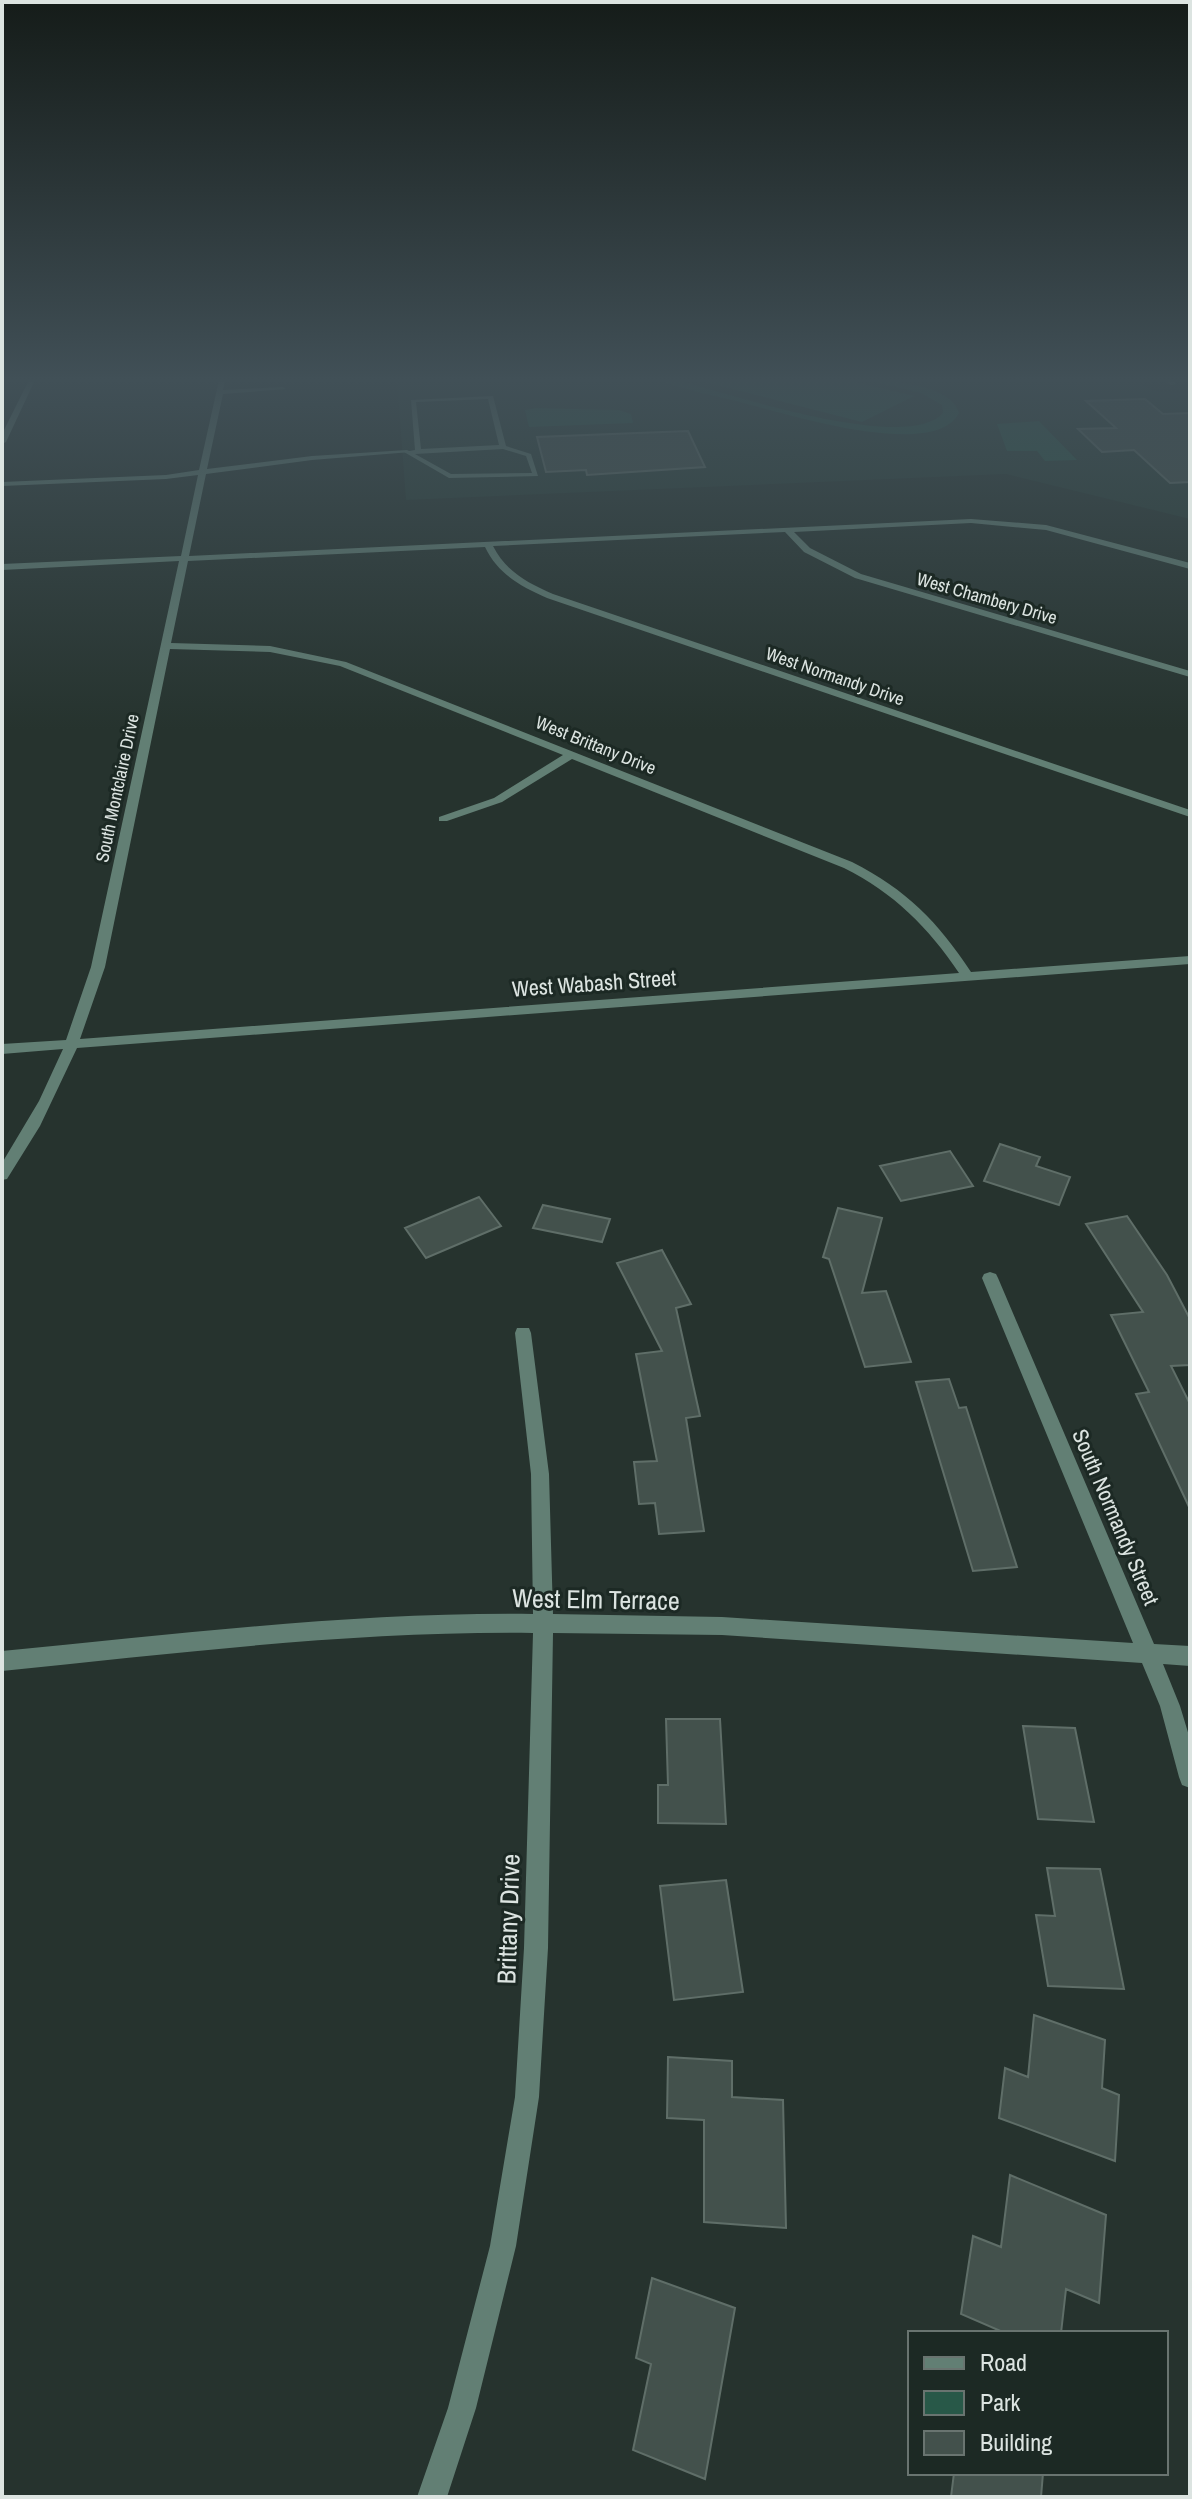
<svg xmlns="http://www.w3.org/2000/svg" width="1192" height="2499" viewBox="0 0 1192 2499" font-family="'Archivo Narrow',sans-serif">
  <rect width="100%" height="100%" fill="#26332e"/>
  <path fill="#293d36" d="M 397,380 L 1141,380 L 1140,384 L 1155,391 L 1190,394 L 1190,519 L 1006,474 L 406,500 Z"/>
  <path fill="#285848" d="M 658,380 L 677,380 C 727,393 907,454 943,413 L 942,405 L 921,393 L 867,380 C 891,380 952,385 959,413 C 935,461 787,414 747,404 C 718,396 687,391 658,380 Z
    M 697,380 L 847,380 L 914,396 L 862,422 Z
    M 536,408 L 619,410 L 631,414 L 633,423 L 529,427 L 525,410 Z
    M 1039,421 L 1077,460 L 1045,461 L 1037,451 L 1007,451 L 997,424 Z"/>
  <path fill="#43514c" stroke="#5f6e68" stroke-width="2" d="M 1145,399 L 1163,414 L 1190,413 L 1190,482 L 1170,483 L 1134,450 L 1102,452 L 1078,429 L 1116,428 L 1086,401 Z
    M 688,431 L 705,467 L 587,475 L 586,470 L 546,472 L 537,437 Z
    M 1000,1144 L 1040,1157 L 1036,1166 L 1070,1177 L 1059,1205 L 984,1181 Z
    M 950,1151 L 973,1186 L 901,1201 L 880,1166 Z
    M 479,1197 L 501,1226 L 426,1258 L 405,1228 Z
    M 543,1205 L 610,1219 L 602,1242 L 533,1228 Z
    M 838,1208 L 882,1218 L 862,1293 L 886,1291 L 911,1362 L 865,1367 L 829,1259 L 823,1257 Z
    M 1127,1216 L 1167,1275 L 1190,1319 L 1190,1365 L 1171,1366 L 1190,1404 L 1190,1509 L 1136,1394 L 1149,1392 L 1111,1315 L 1143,1312 L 1086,1224 Z
    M 662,1250 L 691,1304 L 676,1308 L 700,1416 L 686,1418 L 704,1531 L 659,1534 L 655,1503 L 639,1504 L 634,1462 L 657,1461 L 636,1354 L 662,1351 L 617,1263 Z
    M 949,1379 L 959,1408 L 966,1407 L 1017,1567 L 973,1571 L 916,1382 Z
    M 666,1719 L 720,1719 L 726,1824 L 658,1823 L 658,1785 L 668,1785 Z
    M 1023,1726 L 1075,1728 L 1094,1822 L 1038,1819 Z
    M 1047,1868 L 1100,1869 L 1124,1989 L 1048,1986 L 1036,1915 L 1055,1916 Z
    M 726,1880 L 743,1992 L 674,2000 L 660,1886 Z
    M 1034,2015 L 1105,2040 L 1102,2088 L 1119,2095 L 1115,2161 L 999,2118 L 1005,2068 L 1028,2077 Z
    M 668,2057 L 732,2061 L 732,2097 L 783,2100 L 786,2228 L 704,2222 L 704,2120 L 667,2118 Z
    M 1010,2175 L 1106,2215 L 1099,2303 L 1066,2289 L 1061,2333 L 1005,2333 L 961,2314 L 973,2236 L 1001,2247 Z
    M 652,2278 L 735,2308 L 705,2479 L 633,2450 L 651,2364 L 636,2358 Z
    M 954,2473 L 1043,2473 L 1041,2497 L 951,2497 Z"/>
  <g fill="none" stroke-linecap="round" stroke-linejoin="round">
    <path fill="#627f74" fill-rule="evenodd" d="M 493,396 L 506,446 L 531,454 L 538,476 L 449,478 L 404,452 L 415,450 L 411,400 ZM 488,399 L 499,445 L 421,449 L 416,402 ZM 503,449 L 526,456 L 532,473 L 451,474 L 415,454 Z"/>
    <path fill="#627f74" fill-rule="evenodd" d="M 29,380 L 35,380 L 6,442 L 2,444 L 2,434 Z
      M 219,380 L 225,380 L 223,390 L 283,387 L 286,389 L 223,394 L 207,469 L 312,456 L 407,450 L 411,452 L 312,460 L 206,474 L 189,556 L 971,519 L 1046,525 L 1190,563 L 1190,569 L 1046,530 L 971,523 L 794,532 L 810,548 L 861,574 L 1190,671 L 1190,677 L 855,578 L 804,552 L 785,532 L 493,546 C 506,572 528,583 553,594 L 1190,810 L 1190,817 L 547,598 C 520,586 498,574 485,547 L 188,561 L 171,643 L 270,646 L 346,662 L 852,862 C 907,890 938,922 971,972 L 1190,956 L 1190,964 L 77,1048 L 40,1126 L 7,1179 L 2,1180 L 2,1163 L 39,1101 L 63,1049 L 2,1054 L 2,1044 L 66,1040 L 91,967 L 179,561 L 2,570 L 2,564 L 181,556 L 198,475 L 166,479 L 2,486 L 2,482 L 166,475 L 199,470 ZM 170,649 L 270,652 L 340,666 L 563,755 L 494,798 L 439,817 L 439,821 L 447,821 L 502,802 L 572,759 L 844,868 C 894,893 928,927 959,973 L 80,1039 L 105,967 Z
      M 1165,380 L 1172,380 L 1176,384 L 1171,385 Z
      M 990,1272 L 996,1274 L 998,1278 L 1154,1644 L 1190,1646 L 1190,1666 L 1163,1664 L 1180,1706 L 1190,1739 L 1190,1788 L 1182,1785 L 1179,1777 L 1160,1706 L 1142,1663 L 722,1635 L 553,1633 L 548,1948 L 539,2097 L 516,2246 L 476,2408 L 447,2497 L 417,2497 L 448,2408 L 490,2246 L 515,2097 L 524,1948 L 533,1633 C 355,1631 178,1653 2,1671 L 2,1651 C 178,1634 355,1612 533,1614 L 531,1474 L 515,1333 L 517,1328 L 529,1328 L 531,1333 L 549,1474 L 553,1614 L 722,1617 L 1133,1643 L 982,1278 L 984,1274 Z"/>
  </g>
  <linearGradient id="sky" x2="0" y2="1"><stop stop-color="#151c19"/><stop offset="0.52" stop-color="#415057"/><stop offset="1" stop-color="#415057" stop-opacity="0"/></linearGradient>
  <rect width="1192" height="730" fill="url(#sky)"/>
  <g text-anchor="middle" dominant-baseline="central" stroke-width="6" stroke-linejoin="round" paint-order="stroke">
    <g font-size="18" fill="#dce4e1" stroke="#1c2924">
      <text transform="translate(987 598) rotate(16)">West Chambery Drive</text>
      <text transform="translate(835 676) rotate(19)">West Normandy Drive</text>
      <text transform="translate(596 745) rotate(22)">West Brittany Drive</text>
      <text transform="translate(117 788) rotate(-78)">South Montclaire Drive</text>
    </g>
    <g font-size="22" fill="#dce4e1" stroke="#1c2924">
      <text transform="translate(594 983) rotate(-4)">West Wabash Street</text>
      <text transform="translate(1116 1517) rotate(67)">South Normandy Street</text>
    </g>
    <g font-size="26" fill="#dce4e1" stroke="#1c2924">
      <text transform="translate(596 1599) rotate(1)">West Elm Terrace</text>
      <text transform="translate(508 1919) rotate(-88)">Brittany Drive</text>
    </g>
  </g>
  <rect width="1192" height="2499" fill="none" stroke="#dce4e1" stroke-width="8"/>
  <rect x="908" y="2331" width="260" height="144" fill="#1c2924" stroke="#697470" stroke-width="2"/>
  <rect x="924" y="2357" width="40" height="12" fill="#627f74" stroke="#697470" stroke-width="2"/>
  <text x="980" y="2371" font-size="24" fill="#dce4e1">Road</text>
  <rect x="924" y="2391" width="40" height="24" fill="#285848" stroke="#697470" stroke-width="2"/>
  <text x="980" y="2411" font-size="24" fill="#dce4e1">Park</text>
  <rect x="924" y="2431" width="40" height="24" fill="#43514c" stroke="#697470" stroke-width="2"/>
  <text x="980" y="2451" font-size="24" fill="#dce4e1">Building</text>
</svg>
